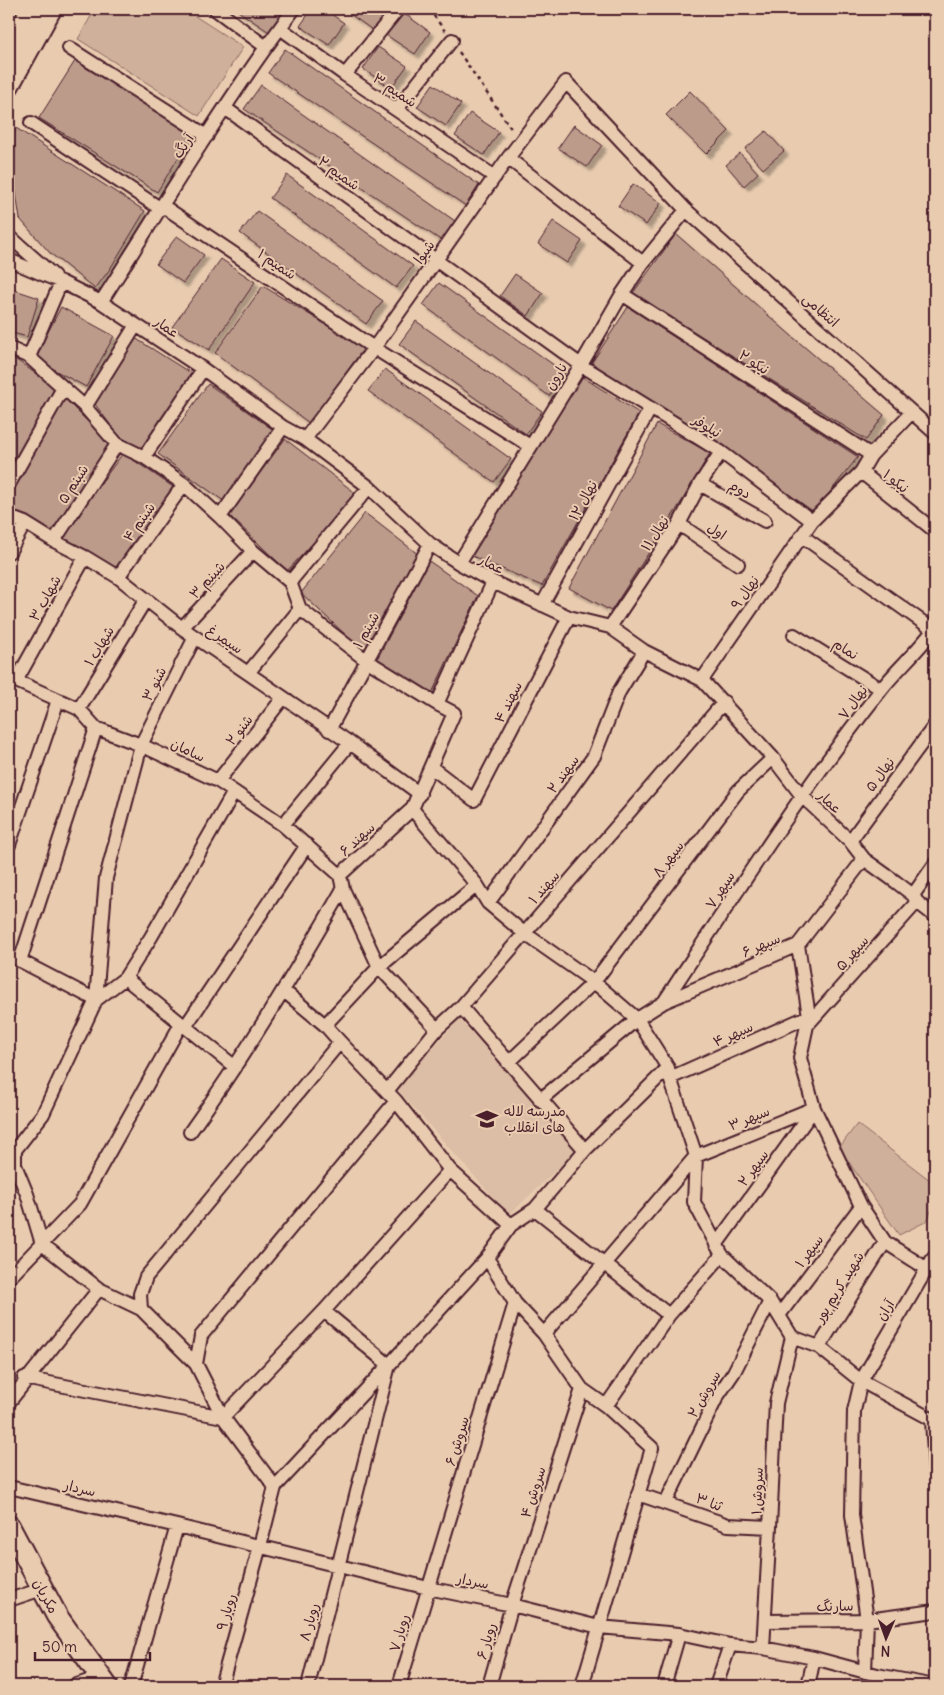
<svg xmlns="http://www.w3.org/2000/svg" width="944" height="1695" viewBox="0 0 944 1695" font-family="Delius,'Playpen Sans Arabic',sans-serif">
  <defs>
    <filter id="shadow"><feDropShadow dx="4.5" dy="4.5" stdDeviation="1" flood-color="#0004"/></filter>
  </defs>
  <rect width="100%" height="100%" fill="#e9ccb0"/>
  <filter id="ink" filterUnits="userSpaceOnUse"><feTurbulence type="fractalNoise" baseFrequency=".02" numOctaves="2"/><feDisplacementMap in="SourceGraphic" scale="10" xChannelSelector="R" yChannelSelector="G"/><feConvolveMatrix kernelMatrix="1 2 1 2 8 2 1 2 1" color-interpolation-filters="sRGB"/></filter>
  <g filter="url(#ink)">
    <path fill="#dcbda5" d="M 459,1019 L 578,1149 L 509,1215 L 397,1089 Z"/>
    <path fill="#cfb09a" stroke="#8c6862" d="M 95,9 L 184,9 L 243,47 L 199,116 L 78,39 Z
      M 857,1124 L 935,1184 L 935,1202 L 927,1221 L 899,1235 L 839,1148 Z"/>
    <path fill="#bc9b8b" stroke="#4a1f2b" filter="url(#shadow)" d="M 235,9 L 287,9 L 269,32 Z
      M 312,9 L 324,9 L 344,23 L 329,45 L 300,26 Z
      M 349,9 L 391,9 L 375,32 L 347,12 Z
      M 402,12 L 430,32 L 415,54 L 386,35 Z
      M 378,47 L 407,66 L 391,88 L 363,69 Z
      M 285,49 L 479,185 L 466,206 L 268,73 Z
      M 75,61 L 193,134 L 157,192 L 39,118 Z
      M 433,84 L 461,104 L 446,126 L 417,107 Z
      M 261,85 L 455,221 L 442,241 L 244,109 Z
      M 690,91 L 729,131 L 706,154 L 666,115 Z
      M 470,113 L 499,132 L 484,155 L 455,136 Z
      M 574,125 L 602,145 L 587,167 L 558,148 Z
      M 16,128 L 145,211 L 110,269 L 95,289 L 50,253 L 20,219 L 9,149 Z
      M 766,131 L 784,151 L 763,169 L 745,149 Z
      M 740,153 L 758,173 L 744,186 L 726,165 Z
      M 287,175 L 413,266 L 396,288 L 270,198 Z
      M 633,184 L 661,203 L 646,225 L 618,206 Z
      M 257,211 L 383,301 L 366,324 L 240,233 Z
      M 553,221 L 582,241 L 567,263 L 538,244 Z
      M 676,234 L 794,338 L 884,415 L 866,440 L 633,293 Z
      M 177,236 L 204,255 L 183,283 L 156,264 Z
      M 221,259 L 255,282 L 209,350 L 172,327 Z
      M 515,274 L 543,293 L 528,316 L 500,296 Z
      M 439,283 L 565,373 L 549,396 L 423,305 Z
      M 263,286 L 364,348 L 309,423 L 215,353 Z
      M 9,288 L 39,298 L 27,337 L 9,332 Z
      M 61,307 L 114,336 L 86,387 L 34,359 Z
      M 628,307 L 858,457 L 814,512 L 759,473 L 591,364 Z
      M 416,321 L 542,411 L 526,434 L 399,344 Z
      M 135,338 L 192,374 L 143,451 L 118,435 L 94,403 Z
      M 9,356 L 18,361 L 57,389 L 9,469 Z
      M 385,369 L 511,459 L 494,482 L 368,391 Z
      M 581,376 L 639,413 L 542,586 L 472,556 Z
      M 208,384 L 275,431 L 225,502 L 158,454 Z
      M 63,397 L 112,446 L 52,535 L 9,512 L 9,491 Z
      M 657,424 L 710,453 L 682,501 L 611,611 L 569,588 Z
      M 285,439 L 358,495 L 287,571 L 229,515 Z
      M 123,453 L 176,489 L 117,571 L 59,540 Z
      M 365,513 L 419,555 L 364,652 L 301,593 Z
      M 429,561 L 478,596 L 432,693 L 376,661 Z"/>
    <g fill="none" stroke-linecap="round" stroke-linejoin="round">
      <g stroke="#4a1f2b" stroke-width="16">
        <path id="minor" d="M 215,9 L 266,47
          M 280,28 L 345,75 L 495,177
          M 69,48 L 207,136
          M 345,75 L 398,9
          M 225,108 L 581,365 L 721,452 L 812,521
          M 397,109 L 452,40
          M 31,123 L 161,209
          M 508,158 L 643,263
          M 163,206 L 374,348 L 530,446
          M 9,236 L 54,276
          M 9,260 L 61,282 L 101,302 L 203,369 L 283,427 L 305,439 L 369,487 L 430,544 L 459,563 L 493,582 L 569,617 L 610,627 L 644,651 L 702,680 L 773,758 L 802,796 L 850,841 L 864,859 L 896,882 L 913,895 L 917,902 L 935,916
          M 622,294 L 871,455
          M 101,302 C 164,204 224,102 294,9
          M 9,348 L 29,357 L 85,407 L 117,444 L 144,457 L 184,484 L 220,517 L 253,551 L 290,582 L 300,609 L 366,660 L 437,704
          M 29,357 L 61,282
          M 85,407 L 136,325
          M 305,439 L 374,348 L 508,158 L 566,82 L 686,210 L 935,433
          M 144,457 L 203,369
          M 861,472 L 935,531
          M 9,484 L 63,388
          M 700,484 L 765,521
          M 9,517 L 25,523 L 54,541 L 85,557 L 118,577 L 182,628 L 350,743 L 420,794
          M 220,517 L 283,427
          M 679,524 L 738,564
          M 802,536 L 935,631
          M 54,541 L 117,444
          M 9,552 L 25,523
          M 459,563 L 581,365 L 622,294 L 643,263 L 686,210
          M 118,577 L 184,484
          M 290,582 L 369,487
          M 542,605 L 650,409
          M 610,627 L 679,524 L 700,484 L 721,452
          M 182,628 L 253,551
          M 794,635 L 881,689
          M 248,673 L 300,609
          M 9,680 L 16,681 L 79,709 L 96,728 L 141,745 L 218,781 L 283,825 L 340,875
          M 702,680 L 812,521 L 861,472 L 871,455 L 912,412
          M 16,681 L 85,557
          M 79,709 L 146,599
          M 329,730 L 430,544
          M 431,767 L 474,800 L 569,617
          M 218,781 L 283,698
          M 234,792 L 151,937 L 125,978 L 235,1067
          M 412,809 L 477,885 L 488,903 L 524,933 L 594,982 L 637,1019 L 668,1068 L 670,1078 L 696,1156 L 694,1202 L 722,1255 L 669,1315 L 606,1406
          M 283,825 L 350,743
          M 850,841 L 935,725
          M 9,845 L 58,700
          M 343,889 L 379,967 L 437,1029
          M 913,895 L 935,864
          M 488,903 L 594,756 L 619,692 L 644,651
          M 798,945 L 809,1016 L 800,1058 L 814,1108 L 861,1206 L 885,1242 L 935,1274
          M 9,955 L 96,1000
          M 20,961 L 96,728
          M 284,991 L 325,1025 L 340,1042 L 396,1101 L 450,1170 L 511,1225
          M 96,1000 L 125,978
          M 664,1002 C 734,896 802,790 880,691 C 897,669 919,650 935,628
          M 461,1007 L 585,1150
          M 809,1023 L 917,902
          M 325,1025 L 379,967 L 477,885
          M 185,1027 L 307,845
          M 508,1063 L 594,982 L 738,791 L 773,758
          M 670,1078 L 809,1016
          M 387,1091 L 437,1029 L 461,1007 L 724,702
          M 540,1100 L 637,1019 L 664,1002 L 798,945 L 864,859
          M 190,1132 C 246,1054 295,972 343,889 L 340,875 L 412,809 L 454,713 L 437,704 L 493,582
          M 535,1209 L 669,1315
          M 716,1245 L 814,1109
          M 722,1255 L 770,1301 L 792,1337 L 819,1347 L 861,1381 L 935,1421
          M 487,1258 L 515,1303 L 544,1334 L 582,1389 L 606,1406 L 652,1448 L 582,1686
          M 9,1278 L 80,1204 L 181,1024
          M 141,1309 L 99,1289 L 42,1244 L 27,1194 L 15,1165 L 15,1150 L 43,1114 L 96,1000 L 106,878 L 141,745 L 195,637
          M 780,1314 L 861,1206
          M 544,1334 L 696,1156 L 814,1108
          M 819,1347 L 885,1242
          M 196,1364 L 141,1309 L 140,1294 L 146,1277 L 340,1042
          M 24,1378 L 223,1417
          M 9,1402 L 99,1289
          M 223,1417 L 324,1311 L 450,1170
          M 932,1420 L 935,1471
          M 9,1487 L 177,1526 L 428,1588 L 512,1605 L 599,1627 L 679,1634 L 730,1645 L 763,1648 L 814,1658 L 877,1675 L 935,1686
          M 275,1487 L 223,1417 L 196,1364 L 201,1336 L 396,1101
          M 638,1494 L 728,1525 L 770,1527
          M 666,1502 L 717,1397 L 734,1372 L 770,1301
          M 9,1600 L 42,1589
          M 765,1621 L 867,1620 L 935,1611
          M 763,1648 L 770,1527 L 776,1403 L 792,1337
          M 865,1672 L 867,1620 L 852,1515 L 854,1411 L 861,1381 L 935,1255
          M 74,1686 L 100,1677
          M 131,1686 L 177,1526
          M 221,1686 L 260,1546 L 275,1487 L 389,1365 L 324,1311
          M 308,1686 L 389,1365 L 487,1258 L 511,1225 L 535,1209 L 585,1150 L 668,1068
          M 399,1686 L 515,1303
          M 489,1686 L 512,1605 L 582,1389
          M 664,1686 L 679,1634
          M 716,1686 L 730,1645
          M 808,1686 L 814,1658"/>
      </g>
      <g stroke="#4a1f2b" stroke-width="24">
        <path id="primary" d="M 9,46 L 32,9
          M 9,85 L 51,9
          M 9,1526 L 57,1616 L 107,1686"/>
      </g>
      <path stroke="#4a1f2b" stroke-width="2.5" stroke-dasharray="4 4" stroke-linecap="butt" d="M 429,9 L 445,31
        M 459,52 L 512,130"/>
      <use href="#minor" stroke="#e9ccb0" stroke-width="12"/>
      <use href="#primary" stroke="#e9ccb0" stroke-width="20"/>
    </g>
  </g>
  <defs>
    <g id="school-bare" transform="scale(1.725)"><path d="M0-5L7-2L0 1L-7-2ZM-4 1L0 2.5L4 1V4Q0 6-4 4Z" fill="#4a1f2b" stroke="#e9ccb0" stroke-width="2.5" paint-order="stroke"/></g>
  </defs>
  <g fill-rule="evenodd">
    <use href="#school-bare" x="487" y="1119"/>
  </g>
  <g text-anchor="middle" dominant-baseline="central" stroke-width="4" stroke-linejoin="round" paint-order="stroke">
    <g font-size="14" fill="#4a1f2b" stroke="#e9ccb0">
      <text transform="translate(395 90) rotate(34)">شمیم ۳</text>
      <text transform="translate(183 146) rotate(-57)">آرنگ</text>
      <text transform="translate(339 173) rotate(36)">شمیم ۲</text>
      <text transform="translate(424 252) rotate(-55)">شیوا</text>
      <text transform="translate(277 264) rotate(34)">شمیم ۱</text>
      <text transform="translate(821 310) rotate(42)">انتظامی</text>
      <text transform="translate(167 327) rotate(34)">عمار</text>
      <text transform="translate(754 362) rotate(33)">نیکو ۲</text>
      <text transform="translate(556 376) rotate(-58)">نارون</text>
      <text transform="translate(707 426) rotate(32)">نیلوفر</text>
      <text transform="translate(896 481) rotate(39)">نیکو ۱</text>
      <text transform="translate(73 484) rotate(-57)">شبنم ۵</text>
      <text transform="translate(740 489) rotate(30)">دوم</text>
      <text transform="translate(583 500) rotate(-61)">نهال ۱۲</text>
      <text transform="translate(139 522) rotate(-55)">شبنم ۴</text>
      <text transform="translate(717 531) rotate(34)">اول</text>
      <text transform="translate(655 533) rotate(-57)">نهال ۱۱</text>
      <text transform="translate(492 564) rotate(28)">عمار</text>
      <text transform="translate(207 580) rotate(-47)">شبنم ۳</text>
      <text transform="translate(745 592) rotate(-55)">نهال ۹</text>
      <text transform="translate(45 598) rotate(-61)">شهاب ۳</text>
      <text transform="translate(366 630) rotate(-61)">شبنم ۱</text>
      <text transform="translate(225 639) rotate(34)">سیمرغ</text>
      <text transform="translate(99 646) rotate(-59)">شهاب ۱</text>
      <text transform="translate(846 649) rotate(32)">نمام</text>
      <text transform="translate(154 684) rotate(-63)">شنو ۳</text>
      <text transform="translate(508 702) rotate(-63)">سهند ۴</text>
      <text transform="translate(853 702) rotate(-54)">نهال ۷</text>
      <text transform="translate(239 730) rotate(-52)">شنو ۲</text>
      <text transform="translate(188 750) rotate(25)">سامان</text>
      <text transform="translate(563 774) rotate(-54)">سهند ۲</text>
      <text transform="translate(880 774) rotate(-54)">نهال ۵</text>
      <text transform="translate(830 802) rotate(43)">عمار</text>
      <text transform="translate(357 839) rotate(-42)">سهند ۶</text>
      <text transform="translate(668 859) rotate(-53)">سپهر ۸</text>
      <text transform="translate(544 887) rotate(-49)">سهند ۱</text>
      <text transform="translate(720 890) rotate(-57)">سپهر ۷</text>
      <text transform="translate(761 945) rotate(-23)">سپهر ۶</text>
      <text transform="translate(852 953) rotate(-48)">سپهر ۵</text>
      <text transform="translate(733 1034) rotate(-24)">سپهر ۴</text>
      <text transform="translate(749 1118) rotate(-22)">سپهر ۳</text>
      <text transform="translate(753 1168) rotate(-54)">سپهر ۲</text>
      <text transform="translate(809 1251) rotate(-53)">سپهر ۱</text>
      <text transform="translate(839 1287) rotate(-58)">شهید کریم پور</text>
      <text transform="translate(885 1310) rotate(-59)">آران</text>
      <text transform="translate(704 1394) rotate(-60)">سروش ۲</text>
      <text transform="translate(457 1441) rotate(-73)">سروش ۶</text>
      <text transform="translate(80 1488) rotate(13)">سردار</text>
      <text transform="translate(757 1491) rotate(-88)">سروش ۱</text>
      <text transform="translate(533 1492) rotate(-72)">سروش ۴</text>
      <text transform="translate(709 1502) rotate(20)">ثنا ۳</text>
      <text transform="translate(473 1581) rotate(11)">سردار</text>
      <text transform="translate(46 1596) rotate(61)">مکریان</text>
      <text transform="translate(835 1606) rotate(-1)">سارنگ</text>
      <text transform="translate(226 1612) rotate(-74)">روبار ۹</text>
      <text transform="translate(309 1622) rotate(-75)">روبار ۸</text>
      <text transform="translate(399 1633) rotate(-74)">روبار ۷</text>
      <text transform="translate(486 1641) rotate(-74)">روبار ۶</text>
    </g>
    <g font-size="14" fill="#4a1f2b" stroke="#e9ccb0" text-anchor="start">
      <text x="504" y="1111">مدرسه لاله<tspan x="504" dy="16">های انقلاب</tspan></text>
    </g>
  </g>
  <rect width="944" height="1695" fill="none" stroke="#e9ccb0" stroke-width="30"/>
  <rect x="15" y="15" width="914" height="1665" fill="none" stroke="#4a1f2b" stroke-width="2" filter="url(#ink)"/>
  <g transform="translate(886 1638) rotate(182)" stroke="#e9ccb0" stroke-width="4" paint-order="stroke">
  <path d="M0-4L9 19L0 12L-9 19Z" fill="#4a1f2b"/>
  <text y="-8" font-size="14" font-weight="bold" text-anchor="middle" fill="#4a1f2b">N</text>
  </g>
  <path d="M35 1652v8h115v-8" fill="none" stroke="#4a1f2b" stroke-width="2.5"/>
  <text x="42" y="1652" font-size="15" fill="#4a1f2b" stroke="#e9ccb0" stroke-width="4" paint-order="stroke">50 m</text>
</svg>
